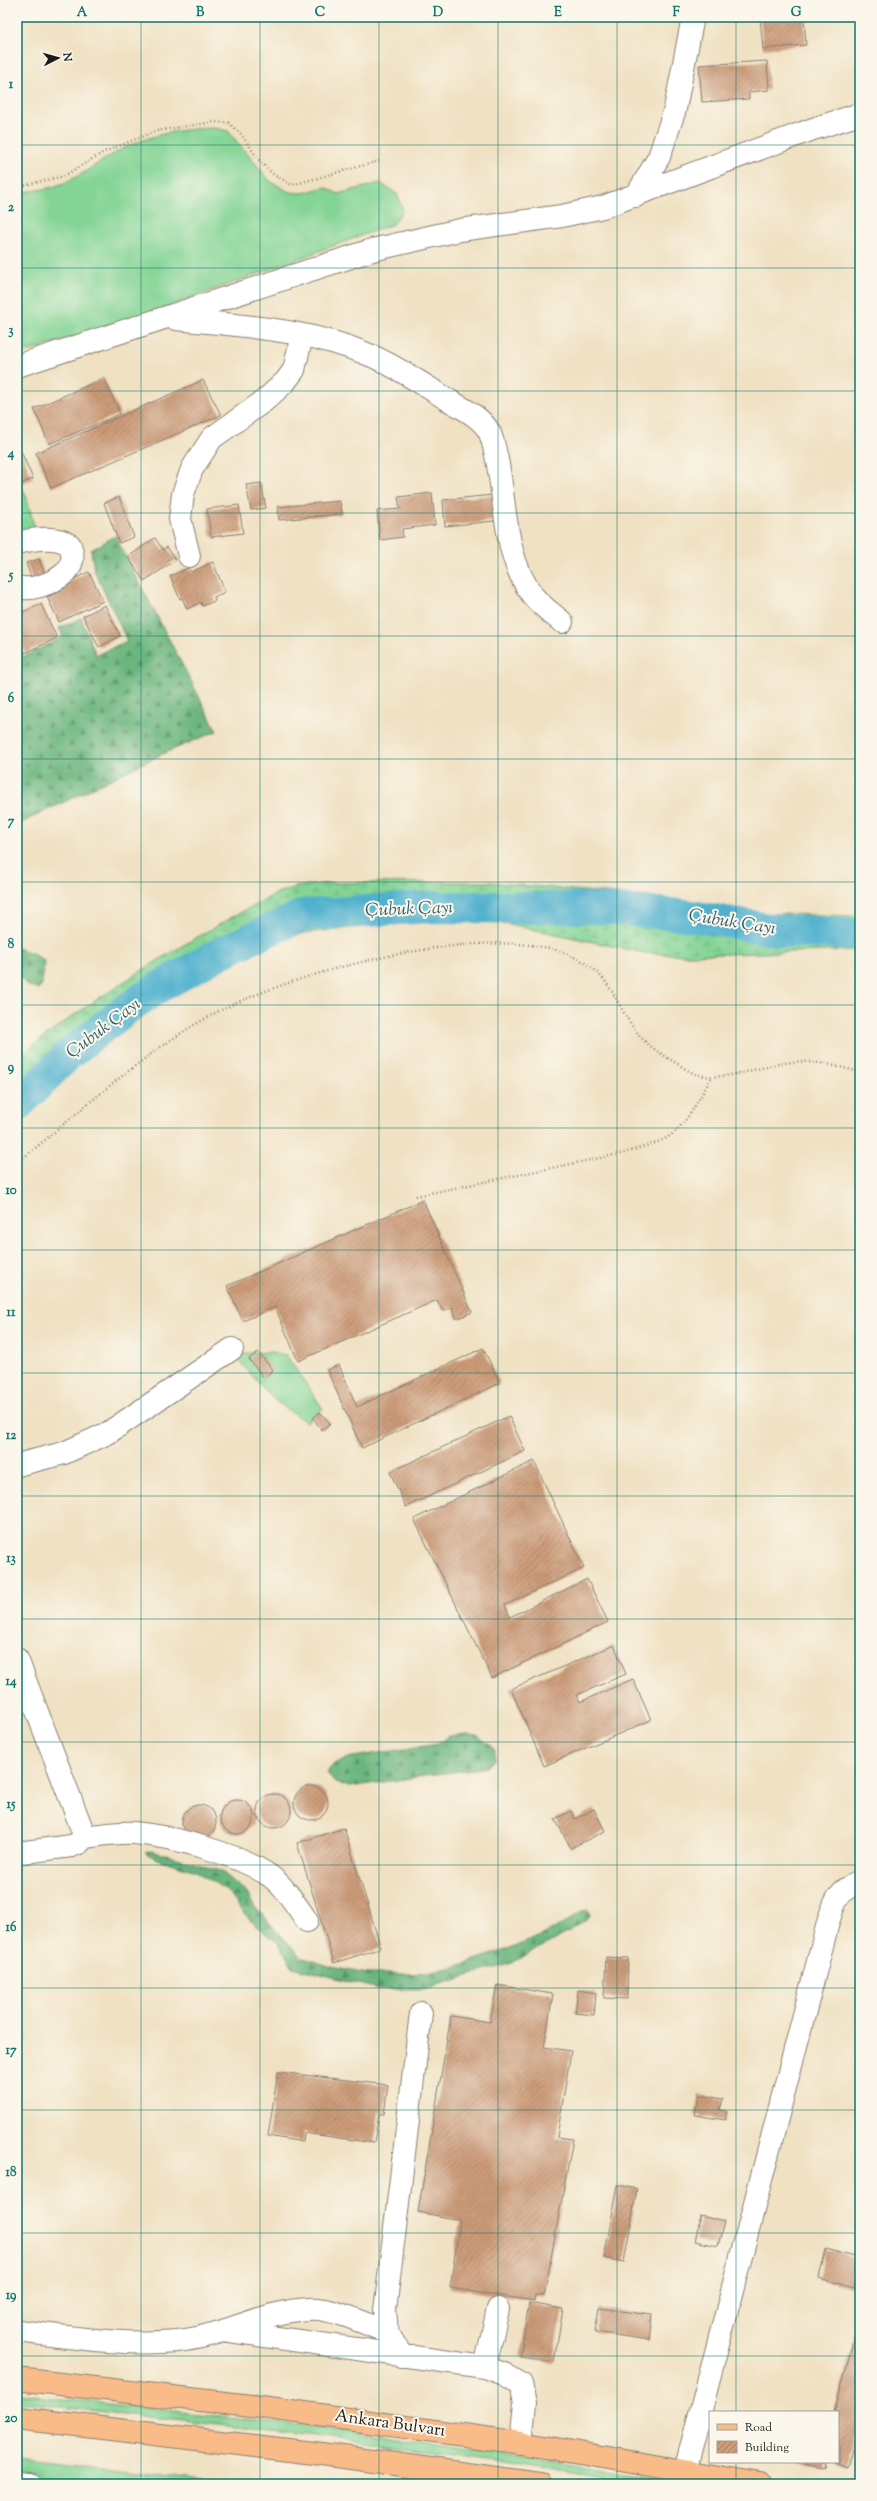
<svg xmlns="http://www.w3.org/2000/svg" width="877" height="2501" viewBox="0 0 877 2501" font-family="'Sorts Mill Goudy',serif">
  <defs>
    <pattern id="forest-firs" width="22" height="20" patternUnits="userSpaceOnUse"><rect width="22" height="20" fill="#6bb67e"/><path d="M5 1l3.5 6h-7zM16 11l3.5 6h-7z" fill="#579366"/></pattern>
    <pattern id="wetland-marsh" width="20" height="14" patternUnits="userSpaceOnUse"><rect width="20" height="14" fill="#84d495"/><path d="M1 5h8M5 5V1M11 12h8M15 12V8" fill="none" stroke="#71b580"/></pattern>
    <pattern id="building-hatch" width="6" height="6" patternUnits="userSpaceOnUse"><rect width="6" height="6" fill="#cc9b78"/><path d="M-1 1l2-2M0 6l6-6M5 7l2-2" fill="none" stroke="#a57e62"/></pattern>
  </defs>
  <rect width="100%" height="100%" fill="#fbf7ec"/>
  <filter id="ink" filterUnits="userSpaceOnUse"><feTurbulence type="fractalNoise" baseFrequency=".025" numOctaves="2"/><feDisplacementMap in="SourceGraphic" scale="8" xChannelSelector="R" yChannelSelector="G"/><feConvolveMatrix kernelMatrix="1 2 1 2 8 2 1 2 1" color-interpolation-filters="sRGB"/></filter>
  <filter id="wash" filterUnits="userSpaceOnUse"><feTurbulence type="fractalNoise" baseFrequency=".012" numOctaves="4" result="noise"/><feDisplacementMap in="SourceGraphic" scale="16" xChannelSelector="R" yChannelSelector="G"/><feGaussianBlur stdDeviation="0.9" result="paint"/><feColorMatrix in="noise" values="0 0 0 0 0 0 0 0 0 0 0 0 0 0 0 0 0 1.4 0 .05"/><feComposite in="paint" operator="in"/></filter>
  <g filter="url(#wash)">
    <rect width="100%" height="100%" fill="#f0e1c3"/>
    <path fill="#84d495" stroke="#507858" d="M 215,128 L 228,131 L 270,181 L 289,192 L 303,193 L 325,187 L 338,194 L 380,183 L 397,194 L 403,210 L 393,224 L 162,309 L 17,355 L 17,193 C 30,191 44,190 56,186 C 82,177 102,159 126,147 C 154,134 184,128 215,128 Z
      M 17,474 L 27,499 L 35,529 L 17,535 Z
      M 272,1352 L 286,1355 L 323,1409 L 306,1422 L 273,1399 L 233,1354 Z
      M 17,2394 L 337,2429 L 681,2484 L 638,2484 L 350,2440 L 17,2402 Z
      M 17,2459 L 231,2484 L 17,2484 Z"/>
    <path fill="url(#forest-firs)" stroke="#44694d" d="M 115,536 L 217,731 L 160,755 L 17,825 L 17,644 L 23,657 L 63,637 L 59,628 L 81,618 L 96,655 L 127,641 L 94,570 L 91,550 Z
      M 17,948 L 33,953 L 44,961 L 42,985 L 38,989 L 28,986 L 17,975 Z
      M 467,1734 L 477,1735 L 495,1750 L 495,1759 L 487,1767 L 349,1787 L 335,1782 L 327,1773 L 332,1765 L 346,1758 L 438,1744 L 448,1736 Z
      M 152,1851 L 221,1871 L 246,1892 L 255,1907 L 301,1957 L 332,1967 L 368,1974 L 413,1974 L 450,1968 L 512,1948 L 549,1932 L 583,1911 L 588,1910 L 591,1914 L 587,1919 L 569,1932 L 512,1963 L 420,1990 L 379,1989 L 293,1967 L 278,1943 L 249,1919 L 226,1890 L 196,1871 L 157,1859 L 146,1853 Z"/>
    <path fill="url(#wetland-marsh)" stroke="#507858" d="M 488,882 L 617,894 L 743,913 L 860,916 L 860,950 L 691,955 L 645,953 L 504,923 L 452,921 L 390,924 L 304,933 L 232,957 L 182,986 L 71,1070 L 17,1121 L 17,1058 C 99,993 185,942 277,893 L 296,887 L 330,883 Z"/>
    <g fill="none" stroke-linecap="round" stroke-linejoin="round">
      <path stroke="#4fb1ce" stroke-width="32" d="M 17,1106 L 70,1053 L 128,1008 L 158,988 L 222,952 L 303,915 L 431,907 L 593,908 L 685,915 L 781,931 L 860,934"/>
    </g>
    <g id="blocks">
      <path fill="url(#building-hatch)" d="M 760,17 L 804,17 L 806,45 L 763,49 Z
        M 767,61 L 769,90 L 749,92 L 749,99 L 702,102 L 699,65 Z
        M 104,378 L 120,414 L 49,444 L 34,409 Z
        M 203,380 L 221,415 L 51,488 L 36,453 Z
        M 20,449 L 33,479 L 17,485 L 17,450 Z
        M 261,483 L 266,508 L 251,510 L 246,485 Z
        M 432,493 L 435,525 L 402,529 L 403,537 L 380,540 L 377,511 L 400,509 L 398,497 Z
        M 493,495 L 495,521 L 445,526 L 443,500 Z
        M 119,497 L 134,537 L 119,543 L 104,503 Z
        M 340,501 L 342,514 L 279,520 L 278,507 Z
        M 239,505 L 243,533 L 211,537 L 207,509 Z
        M 155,538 L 163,550 L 167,547 L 176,560 L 144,581 L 128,557 Z
        M 39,559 L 45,575 L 32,580 L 26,563 Z
        M 213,562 L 225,592 L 214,597 L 215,601 L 202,606 L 201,602 L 187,609 L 182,598 L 180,599 L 170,576 L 188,568 L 191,572 Z
        M 89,572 L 103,601 L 59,622 L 47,597 L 65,588 L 63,584 Z
        M 41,604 L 57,638 L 25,653 L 17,636 L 17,615 Z
        M 105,605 L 120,636 L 99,647 L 83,616 Z
        M 423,1200 L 472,1312 L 457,1319 L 452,1307 L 443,1311 L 437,1300 L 298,1361 L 275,1307 L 243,1321 L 227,1286 Z
        M 483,1348 L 500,1383 L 362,1448 L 327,1370 L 339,1365 L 357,1407 Z
        M 258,1352 L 273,1370 L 264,1378 L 249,1359 Z
        M 320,1412 L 330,1423 L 322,1430 L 313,1418 Z
        M 509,1416 L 525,1451 L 406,1507 L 390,1472 Z
        M 534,1461 L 584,1568 L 505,1605 L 510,1617 L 587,1579 L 608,1622 L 492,1678 L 414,1519 Z
        M 614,1645 L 626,1674 L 577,1695 L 580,1702 L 633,1679 L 651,1720 L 544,1766 L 511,1689 Z
        M294 1803a17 17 0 1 1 34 0a17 17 0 1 1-34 0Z
        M257 1811a17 17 0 1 1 34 0a17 17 0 1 1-34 0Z
        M220 1817a17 17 0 1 1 34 0a17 17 0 1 1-34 0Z
        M182 1822a17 17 0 1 1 34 0a17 17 0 1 1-34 0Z
        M 594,1809 L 605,1831 L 571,1848 L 555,1819 L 571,1811 L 575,1819 Z
        M 344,1828 L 381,1948 L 334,1963 L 297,1843 Z
        M 606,1957 L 628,1958 L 627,1999 L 604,1998 Z
        M 497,1985 L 553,1994 L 544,2047 L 571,2051 L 557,2137 L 573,2139 L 544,2296 L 535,2295 L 534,2301 L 450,2288 L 460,2220 L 418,2212 L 451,2016 L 490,2022 Z
        M 578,1990 L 596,1993 L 594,2015 L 575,2013 Z
        M 278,2072 L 388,2085 L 384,2114 L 379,2114 L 374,2143 L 304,2133 L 303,2142 L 268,2136 Z
        M 699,2095 L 723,2099 L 720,2110 L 727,2111 L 725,2120 L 695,2115 Z
        M 618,2185 L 637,2189 L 624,2262 L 604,2258 Z
        M 701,2216 L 724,2222 L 718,2246 L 695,2241 Z
        M 826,2249 L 860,2259 L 854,2288 L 819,2278 Z
        M 529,2303 L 563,2309 L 554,2362 L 520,2357 Z
        M 599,2308 L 652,2315 L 649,2340 L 595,2332 Z
        M 860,2317 L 860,2421 L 847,2467 L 833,2462 L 838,2462 L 838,2412 L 834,2412 Z
        M 796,2462 L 825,2462 L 824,2469 Z"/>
    </g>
  </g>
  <g filter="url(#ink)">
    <use href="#blocks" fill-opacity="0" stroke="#867e70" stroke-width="1"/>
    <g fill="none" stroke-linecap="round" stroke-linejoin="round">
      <g stroke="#867e70" stroke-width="24">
        <path id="minor" d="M 636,196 L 659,157 L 675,109 L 693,17
          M 176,319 C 242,326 310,329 372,356 C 397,367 421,383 445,398 C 460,407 485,418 491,436 C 508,487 499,551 533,596 C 541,606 553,614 562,622
          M 17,366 L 372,250 L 460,230 L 562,216 L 603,207 L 813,129 L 860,114
          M 17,543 C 33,539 56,535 70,545 C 72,551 74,557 71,564 C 65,580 33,592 17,587
          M 189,556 L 180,519 L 183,494 L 192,469 L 212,438 L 264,401 L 285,382 L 294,370 L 302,335
          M 17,1465 L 64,1453 L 108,1433 L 232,1349
          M 17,1659 L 85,1837 L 79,1843 L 71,1846 L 17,1853
          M 85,1837 C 101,1835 117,1832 134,1833 C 172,1836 238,1854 270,1876 C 286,1888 296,1905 307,1921
          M 498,2309 L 485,2367 L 504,2374 L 521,2384 L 525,2403 L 521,2443
          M 17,2331 C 70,2337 124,2346 177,2341 C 223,2337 263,2311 309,2309 C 331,2307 366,2324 387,2332
          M 229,2331 L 485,2367
          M 402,2356 L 387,2332 L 385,2310 L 421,2013
          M 685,2471 L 829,1919 C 836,1898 839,1890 860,1882
          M 17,2483 L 30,2484"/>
      </g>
      <g stroke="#867e70" stroke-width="24">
        <path id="major" d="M 17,2379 L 269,2408 L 521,2443 L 760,2484
          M 17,2418 L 314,2453 L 540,2484"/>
      </g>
      <path stroke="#867e70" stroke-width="2.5" stroke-dasharray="1 3" stroke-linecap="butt" d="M 17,187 L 64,176 L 104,152 L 156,131 L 214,122 L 229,123 L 241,134 L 259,160 L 274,175 L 292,185 L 379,161
        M 17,1163 C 78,1114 140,1055 208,1017 C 284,974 491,918 572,956 C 614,975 613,1003 639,1035 C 649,1047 664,1056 678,1064 C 684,1068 691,1073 699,1075 C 727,1082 764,1064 794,1062 C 816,1060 839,1067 860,1072
        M 416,1196 L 624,1153 C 638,1148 655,1145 668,1137 C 687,1125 700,1096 712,1077"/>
      <use href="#minor" stroke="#fff" stroke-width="22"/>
      <use href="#major" stroke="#f9bc89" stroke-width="22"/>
    </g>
  </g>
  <path fill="none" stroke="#0f766e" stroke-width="1" stroke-opacity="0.55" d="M 141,17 L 141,2484M 260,17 L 260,2484M 379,17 L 379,2484M 498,17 L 498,2484M 617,17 L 617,2484M 736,17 L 736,2412M 17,145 L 860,145M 17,268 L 860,268M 17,391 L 860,391M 17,513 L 860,513M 17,636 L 860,636M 17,759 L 860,759M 17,882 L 860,882M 17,1005 L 860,1005M 17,1128 L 860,1128M 17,1250 L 860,1250M 17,1373 L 860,1373M 17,1496 L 860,1496M 17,1619 L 860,1619M 17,1742 L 860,1742M 17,1865 L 860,1865M 17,1988 L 860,1988M 17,2110 L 860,2110M 17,2233 L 860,2233M 17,2356 L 860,2356M 736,2462 L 736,2484"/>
  <g text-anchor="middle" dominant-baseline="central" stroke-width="4" stroke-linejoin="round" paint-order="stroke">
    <g font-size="17" fill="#1c1c1c" stroke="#fbf7ec">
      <text transform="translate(390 2424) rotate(8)">Ankara Bulvarı</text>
    </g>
    <g font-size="18" font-style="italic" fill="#335f6c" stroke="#fbf7ec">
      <text transform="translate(409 910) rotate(-2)">Çubuk Çayı</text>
      <text transform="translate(732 923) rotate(9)">Çubuk Çayı</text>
      <text transform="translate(104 1029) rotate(-37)">Çubuk Çayı</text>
    </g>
  </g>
  <rect width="877" height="2501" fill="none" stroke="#fbf7ec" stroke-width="44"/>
  <rect x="709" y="2411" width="130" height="52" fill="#fbf7ec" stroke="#a29f99"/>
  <rect x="717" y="2424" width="20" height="6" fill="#f9bc89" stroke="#a29f99"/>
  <text x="745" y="2431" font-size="12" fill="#1c1c1c">Road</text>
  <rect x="717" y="2441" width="20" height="12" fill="url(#building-hatch)" stroke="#a29f99"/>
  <text x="745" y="2451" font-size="12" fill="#1c1c1c">Building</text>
  <g transform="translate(58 58) rotate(84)" stroke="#fbf7ec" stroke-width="3" paint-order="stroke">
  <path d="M0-3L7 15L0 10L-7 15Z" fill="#1c1c1c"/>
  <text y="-6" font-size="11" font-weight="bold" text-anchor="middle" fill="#1c1c1c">N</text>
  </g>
  <rect x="22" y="22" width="833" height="2457" fill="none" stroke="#0f766e" stroke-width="1.5"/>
  <g font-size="13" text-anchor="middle" font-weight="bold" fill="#0f766e">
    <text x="82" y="16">A</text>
    <text x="200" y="16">B</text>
    <text x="320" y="16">C</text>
    <text x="438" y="16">D</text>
    <text x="558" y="16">E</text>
    <text x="676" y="16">F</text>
    <text x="796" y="16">G</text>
    <text x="11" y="88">1</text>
    <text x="11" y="211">2</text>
    <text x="11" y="334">3</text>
    <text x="11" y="457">4</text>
    <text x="11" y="579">5</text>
    <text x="11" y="702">6</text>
    <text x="11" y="825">7</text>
    <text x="11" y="948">8</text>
    <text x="11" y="1071">9</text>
    <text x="11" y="1194">10</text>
    <text x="11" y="1316">11</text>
    <text x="11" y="1439">12</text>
    <text x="11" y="1562">13</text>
    <text x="11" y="1685">14</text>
    <text x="11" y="1808">15</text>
    <text x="11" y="1931">16</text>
    <text x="11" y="2054">17</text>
    <text x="11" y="2176">18</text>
    <text x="11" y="2299">19</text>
    <text x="11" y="2422">20</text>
  </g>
</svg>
